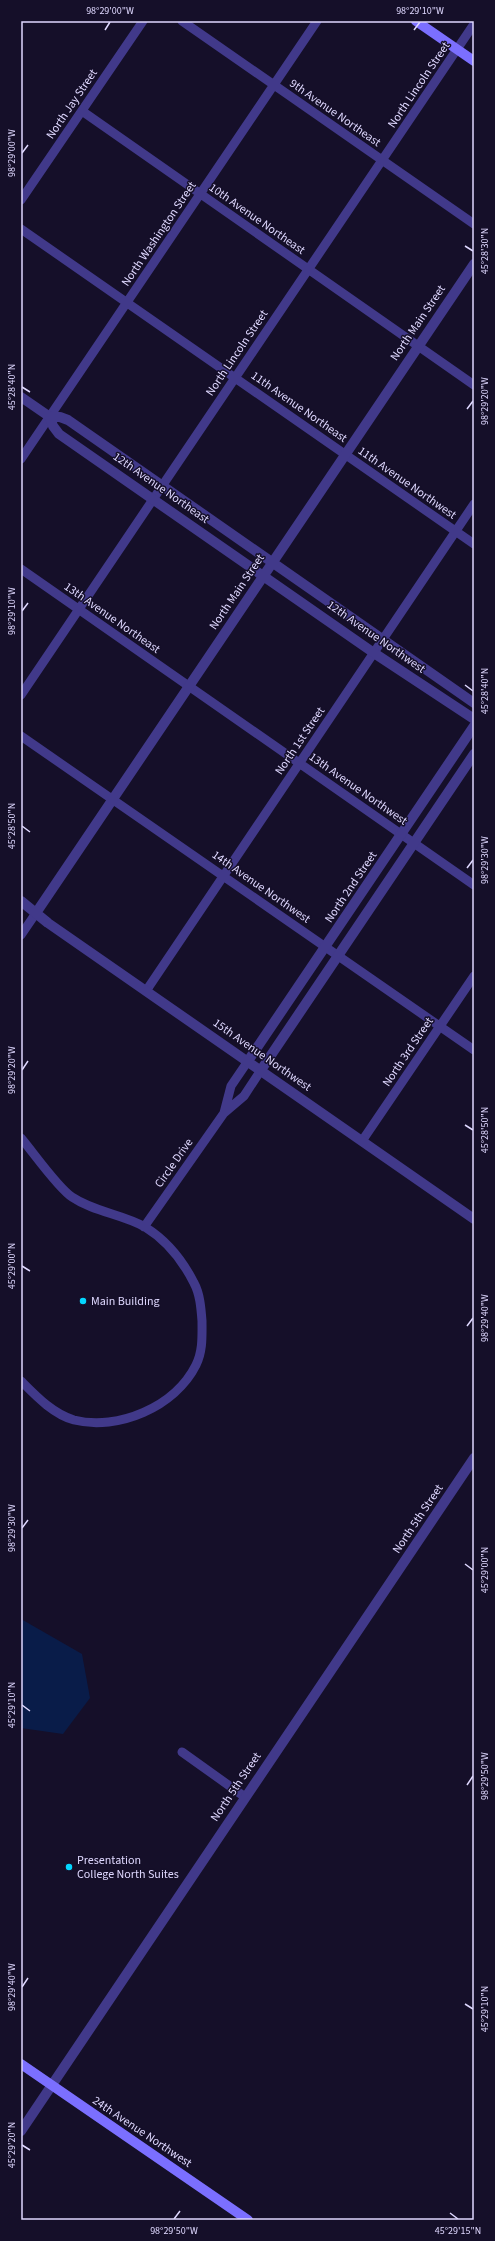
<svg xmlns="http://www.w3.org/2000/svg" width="495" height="2241" viewBox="0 0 495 2241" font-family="'Source Sans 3',sans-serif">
  <rect width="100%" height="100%" fill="#150f29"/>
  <path fill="#091c49" d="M 21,1619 L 82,1654 L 90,1698 L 63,1734 L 21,1728 Z"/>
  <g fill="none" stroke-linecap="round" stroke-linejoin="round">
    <path stroke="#41398a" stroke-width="9" d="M 182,21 L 474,224
      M 82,111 L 474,385
      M 21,200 L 143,21
      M 21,229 L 474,544
      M 21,459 L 317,21
      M 21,569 L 474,885
      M 21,695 L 474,24
      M 21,736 L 474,1050
      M 21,935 L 36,913
      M 146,991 L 474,504
      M 224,1113 L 231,1086 L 248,1061
      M 21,1138 C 33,1152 58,1188 72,1197 C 94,1212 122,1214 145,1227 C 166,1240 183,1261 194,1283 C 200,1294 201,1308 202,1321 C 202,1336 203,1351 196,1365 C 175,1407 118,1431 74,1420 C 53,1414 36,1396 21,1381
      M 362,1141 L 474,976
      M 144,1227 L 224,1113 L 244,1096 L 261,1070
      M 182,1752 L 245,1797"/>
    <path stroke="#41398a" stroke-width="10" d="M 21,397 L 50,417 L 60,417 L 68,420 L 474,703
      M 50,417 L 53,426 L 59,434 L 374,653 L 474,719
      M 21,901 L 48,923 L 474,1219
      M 36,913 L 474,264
      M 248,1061 L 474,726
      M 261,1070 L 474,754
      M 21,2131 L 474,1458"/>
    <path stroke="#7b6fff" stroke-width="10" d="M 416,21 L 474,61
      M 21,2064 L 248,2220"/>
  </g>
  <path fill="none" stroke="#dfd8ff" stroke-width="1.5" d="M 105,30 L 110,22M 414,30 L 420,22M 22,153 L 28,145M 465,246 L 473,251M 22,387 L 30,392M 467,409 L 473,401M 22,611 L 28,603M 465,685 L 473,691M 22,826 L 30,832M 467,868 L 473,860M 22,1070 L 28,1061M 465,1125 L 473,1130M 22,1266 L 30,1271M 467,1326 L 473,1318M 22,1528 L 28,1520M 465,1564 L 473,1570M 22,1705 L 30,1711M 467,1785 L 473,1776M 22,1987 L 28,1978M 465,2004 L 473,2009M 22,2145 L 30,2150M 450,2213 L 458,2219M 174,2219 L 180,2211"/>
  <g fill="#04d7ff" stroke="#150f29" stroke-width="1.5">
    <circle cx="83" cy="1301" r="4"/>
    <circle cx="69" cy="1867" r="4"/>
  </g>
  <g text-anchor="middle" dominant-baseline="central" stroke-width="3" stroke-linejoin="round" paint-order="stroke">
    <g font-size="12" fill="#dfd8ff" stroke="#150f29">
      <text transform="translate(419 85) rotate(-56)">North Lincoln Street</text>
      <text transform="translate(72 104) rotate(-56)">North Jay Street</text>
      <text transform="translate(335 113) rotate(35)">9th Avenue Northeast</text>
      <text transform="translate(257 219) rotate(35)">10th Avenue Northeast</text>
      <text transform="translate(159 234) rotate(-56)">North Washington Street</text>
      <text transform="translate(418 323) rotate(-56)">North Main Street</text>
      <text transform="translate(237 353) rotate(-56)">North Lincoln Street</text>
      <text transform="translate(299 407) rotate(35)">11th Avenue Northeast</text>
      <text transform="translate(407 483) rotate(35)">11th Avenue Northwest</text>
      <text transform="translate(161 488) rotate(35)">12th Avenue Northeast</text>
      <text transform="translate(237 592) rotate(-56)">North Main Street</text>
      <text transform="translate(112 618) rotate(35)">13th Avenue Northeast</text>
      <text transform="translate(376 637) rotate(35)">12th Avenue Northwest</text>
      <text transform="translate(300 741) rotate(-56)">North 1st Street</text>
      <text transform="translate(358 789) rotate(35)">13th Avenue Northwest</text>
      <text transform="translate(261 887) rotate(35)">14th Avenue Northwest</text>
      <text transform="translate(351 887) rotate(-56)">North 2nd Street</text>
      <text transform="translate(408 1052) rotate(-56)">North 3rd Street</text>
      <text transform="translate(262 1055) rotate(35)">15th Avenue Northwest</text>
      <text transform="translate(174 1163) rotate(-55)">Circle Drive</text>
      <text transform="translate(418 1519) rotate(-56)">North 5th Street</text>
      <text transform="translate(236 1787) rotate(-56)">North 5th Street</text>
      <text transform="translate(142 2132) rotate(34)">24th Avenue Northwest</text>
    </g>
    <g font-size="12" fill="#dfd8ff" stroke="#150f29" text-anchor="start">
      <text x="91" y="1301">Main Building</text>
      <text x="77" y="1860">Presentation<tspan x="77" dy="14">College North Suites</tspan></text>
    </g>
  </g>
  <rect width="495" height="2241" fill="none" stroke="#150f29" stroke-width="44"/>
  <rect x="22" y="22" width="451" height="2197" fill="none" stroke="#dfd8ff" stroke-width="1.5"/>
  <g font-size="10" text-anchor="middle" fill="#dfd8ff">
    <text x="110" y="14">98°29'00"W</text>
    <text x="420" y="14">98°29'10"W</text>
    <text transform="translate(11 153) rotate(-90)" y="4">98°29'00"W</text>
    <text transform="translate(484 251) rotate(-90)" y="4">45°28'30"N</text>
    <text transform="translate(11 387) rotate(-90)" y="4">45°28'40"N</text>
    <text transform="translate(484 401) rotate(-90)" y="4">98°29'20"W</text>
    <text transform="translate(11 611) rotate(-90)" y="4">98°29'10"W</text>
    <text transform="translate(484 691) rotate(-90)" y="4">45°28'40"N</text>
    <text transform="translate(11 826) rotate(-90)" y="4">45°28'50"N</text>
    <text transform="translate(484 860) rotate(-90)" y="4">98°29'30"W</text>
    <text transform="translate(11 1070) rotate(-90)" y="4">98°29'20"W</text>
    <text transform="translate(484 1130) rotate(-90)" y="4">45°28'50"N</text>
    <text transform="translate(11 1266) rotate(-90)" y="4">45°29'00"N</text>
    <text transform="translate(484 1318) rotate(-90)" y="4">98°29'40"W</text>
    <text transform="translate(11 1528) rotate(-90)" y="4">98°29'30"W</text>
    <text transform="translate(484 1570) rotate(-90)" y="4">45°29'00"N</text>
    <text transform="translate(11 1705) rotate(-90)" y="4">45°29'10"N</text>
    <text transform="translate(484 1776) rotate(-90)" y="4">98°29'50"W</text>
    <text transform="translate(11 1987) rotate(-90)" y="4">98°29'40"W</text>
    <text transform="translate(484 2009) rotate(-90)" y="4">45°29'10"N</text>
    <text transform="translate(11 2145) rotate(-90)" y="4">45°29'20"N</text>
    <text x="174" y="2234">98°29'50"W</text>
    <text x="458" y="2234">45°29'15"N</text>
  </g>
</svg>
